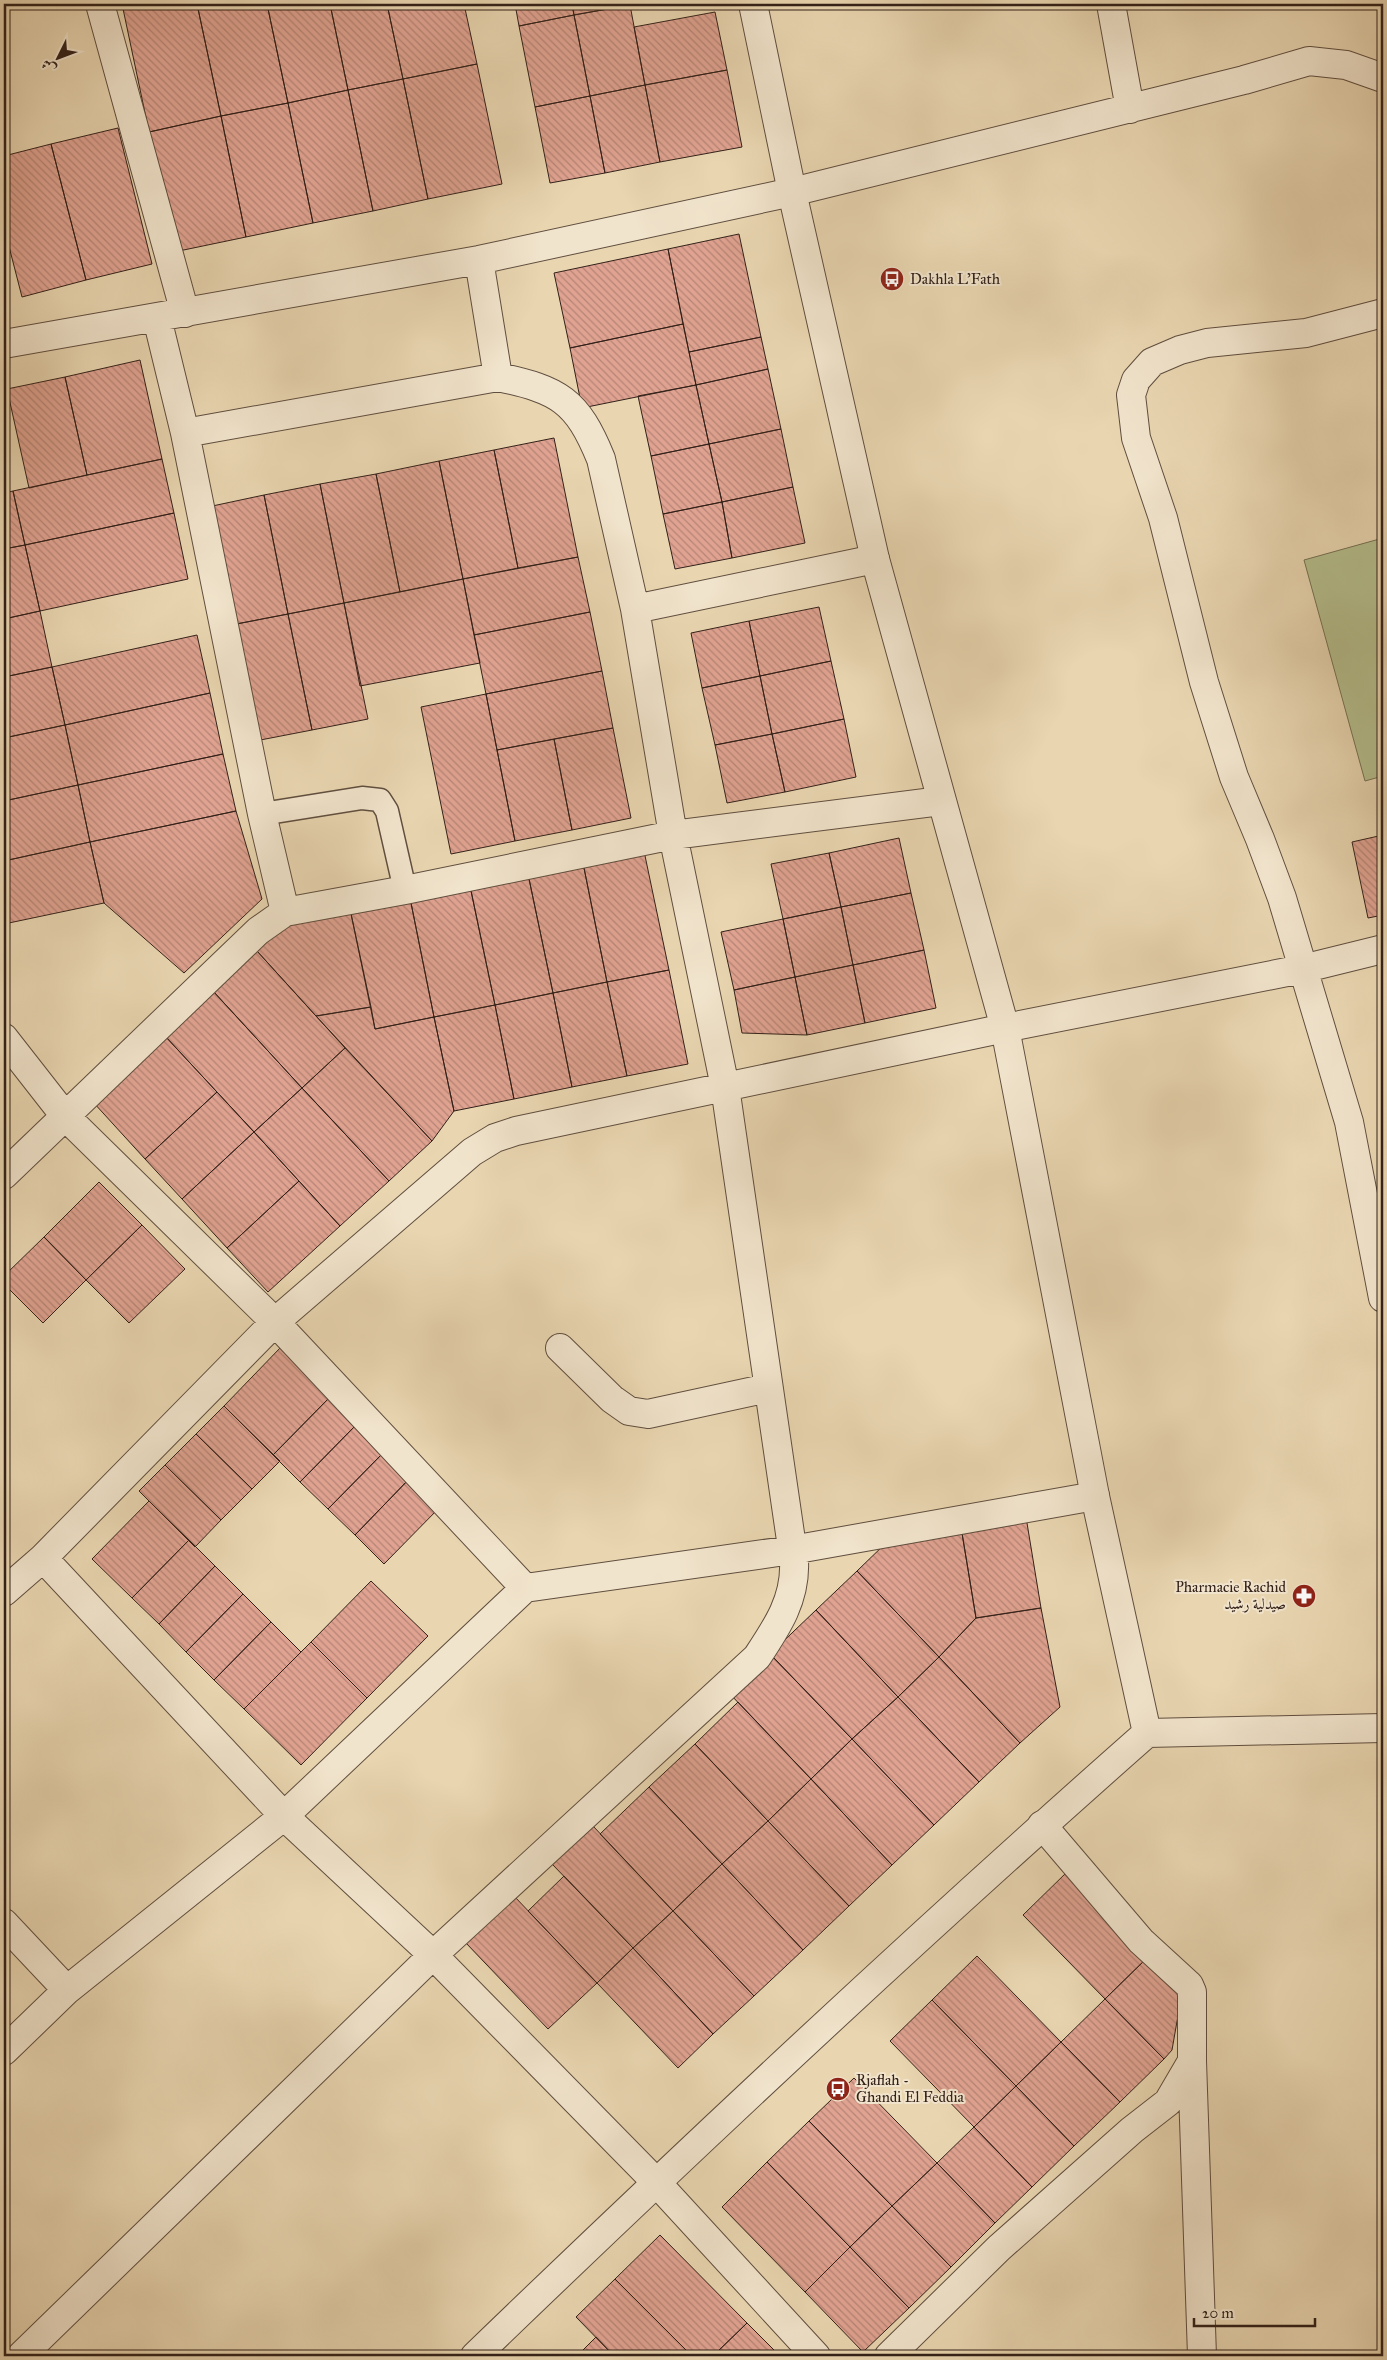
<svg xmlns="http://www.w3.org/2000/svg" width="1387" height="2360" viewBox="0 0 1387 2360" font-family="'IM FELL Great Primer',Amiri,serif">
  <defs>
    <pattern id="building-back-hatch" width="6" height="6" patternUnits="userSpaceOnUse" patternTransform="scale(1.25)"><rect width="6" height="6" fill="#e0a391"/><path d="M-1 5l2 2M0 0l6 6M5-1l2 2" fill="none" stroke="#b68476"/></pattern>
  </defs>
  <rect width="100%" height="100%" fill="#e9d6b1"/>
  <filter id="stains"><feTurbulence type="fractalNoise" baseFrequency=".004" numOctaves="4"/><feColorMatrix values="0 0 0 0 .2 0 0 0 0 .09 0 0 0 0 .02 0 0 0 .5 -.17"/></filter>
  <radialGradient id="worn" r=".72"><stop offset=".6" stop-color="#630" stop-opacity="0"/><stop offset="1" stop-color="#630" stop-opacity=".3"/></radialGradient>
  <path fill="#b5be8d" stroke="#747053" d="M 1383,538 L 1383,776 L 1365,781 L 1304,560 Z"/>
  <path fill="url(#building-back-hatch)" stroke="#332119" d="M 122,4 L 197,4 L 221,116 L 149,132 Z
    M 197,4 L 267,4 L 288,103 L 221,116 Z
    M 267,4 L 330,4 L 348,90 L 288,103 Z
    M 330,4 L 387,4 L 403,79 L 348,90 Z
    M 387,4 L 464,4 L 477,64 L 403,79 Z
    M 515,4 L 572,4 L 574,15 L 519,26 Z
    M 572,4 L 629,4 L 630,5 L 574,15 Z
    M 630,5 L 645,85 L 590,96 L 574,15 Z
    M 715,12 L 727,70 L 645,85 L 634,27 Z
    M 574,15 L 590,96 L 535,107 L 519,26 Z
    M 477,64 L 502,184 L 428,199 L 403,79 Z
    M 727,70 L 742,147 L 660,162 L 645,85 Z
    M 403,79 L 428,199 L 373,211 L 348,90 Z
    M 645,85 L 660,162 L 605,173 L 590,96 Z
    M 348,90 L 373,211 L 313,223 L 288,103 Z
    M 590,96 L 605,173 L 550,183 L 535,107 Z
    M 288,103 L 313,223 L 246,237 L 221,116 Z
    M 221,116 L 246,237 L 174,252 L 149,132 Z
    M 118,128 L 152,264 L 86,280 L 51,144 Z
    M 51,144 L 86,280 L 22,297 L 4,227 L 4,156 Z
    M 739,234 L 761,337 L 689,352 L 668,249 Z
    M 668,249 L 683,324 L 570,348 L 554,273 Z
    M 683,324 L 696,385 L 582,408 L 570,348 Z
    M 761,337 L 768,369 L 696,385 L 689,352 Z
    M 140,360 L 162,459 L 87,475 L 65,377 Z
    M 768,369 L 781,429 L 709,444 L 696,385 Z
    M 65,377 L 87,475 L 29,488 L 7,389 Z
    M 696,385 L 709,444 L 651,456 L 638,396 Z
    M 781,429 L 793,487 L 722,502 L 709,444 Z
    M 554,438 L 578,557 L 518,568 L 494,450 Z
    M 709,444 L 722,502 L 663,514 L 651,456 Z
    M 494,450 L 518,568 L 463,579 L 439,461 Z
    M 162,459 L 174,513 L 25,545 L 13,491 Z
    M 439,461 L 463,579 L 400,592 L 376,474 Z
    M 376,474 L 400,592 L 344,603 L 320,484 Z
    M 320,484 L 344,603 L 288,614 L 264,495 Z
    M 793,487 L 805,543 L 732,558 L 722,502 Z
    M 13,491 L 25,545 L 4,549 L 4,493 Z
    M 264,495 L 288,614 L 226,626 L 203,508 Z
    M 722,502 L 732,558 L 675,569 L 663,514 Z
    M 174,513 L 188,579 L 40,611 L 25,545 Z
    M 25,545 L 40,611 L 4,619 L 4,549 Z
    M 578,557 L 590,612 L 474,635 L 463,579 Z
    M 463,579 L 480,663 L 360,686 L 344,603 Z
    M 344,603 L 368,719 L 312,730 L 288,614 Z
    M 819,607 L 831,661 L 760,676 L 749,621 Z
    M 40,611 L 52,667 L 4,677 L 4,619 Z
    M 590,612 L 602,671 L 486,694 L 474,635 Z
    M 288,614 L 312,730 L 250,742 L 226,626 Z
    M 749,621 L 760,676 L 702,688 L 691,633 Z
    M 197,635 L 210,693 L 65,725 L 52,667 Z
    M 831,661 L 844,719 L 772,734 L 760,676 Z
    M 52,667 L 65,725 L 4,738 L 4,677 Z
    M 602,671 L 613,728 L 497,750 L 486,694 Z
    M 760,676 L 772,734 L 715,745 L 702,688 Z
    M 210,693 L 223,754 L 78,785 L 65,725 Z
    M 486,694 L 515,841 L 451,854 L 421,707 Z
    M 844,719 L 856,777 L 785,792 L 772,734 Z
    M 65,725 L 78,785 L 4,801 L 4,738 Z
    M 613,728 L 631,818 L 572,830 L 554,739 Z
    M 772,734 L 785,792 L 727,803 L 715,745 Z
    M 554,739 L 572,830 L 515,841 L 497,750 Z
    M 223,754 L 236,811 L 90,842 L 78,785 Z
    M 78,785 L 90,842 L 4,861 L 4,801 Z
    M 236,811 L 262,899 L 184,973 L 104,903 L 90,842 Z
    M 1383,835 L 1383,915 L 1368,918 L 1352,842 Z
    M 899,838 L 911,893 L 841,907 L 829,853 Z
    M 90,842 L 104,903 L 4,924 L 4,861 Z
    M 644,851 L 669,970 L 607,982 L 583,863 Z
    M 829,853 L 841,907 L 783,919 L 771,864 Z
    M 583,863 L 607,982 L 553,993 L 528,874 Z
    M 528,874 L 553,993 L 495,1005 L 470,886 Z
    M 470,886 L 495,1005 L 434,1017 L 410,898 Z
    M 911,893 L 924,950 L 853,965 L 841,907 Z
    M 410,898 L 434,1017 L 375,1029 L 350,909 Z
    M 841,907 L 853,965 L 795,977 L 783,919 Z
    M 350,909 L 371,1007 L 316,1016 L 257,951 L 272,923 Z
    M 783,919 L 795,977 L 734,990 L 721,932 Z
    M 924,950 L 936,1008 L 865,1023 L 853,965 Z
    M 257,951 L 345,1048 L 302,1088 L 213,991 Z
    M 853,965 L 865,1023 L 807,1035 L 795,977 Z
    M 669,970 L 688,1064 L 627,1076 L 607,982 Z
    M 795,977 L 807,1035 L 742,1033 L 734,990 Z
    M 607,982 L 627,1076 L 572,1087 L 553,993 Z
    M 213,991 L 302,1088 L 254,1132 L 165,1036 Z
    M 553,993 L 572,1087 L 514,1099 L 495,1005 Z
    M 495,1005 L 514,1099 L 454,1111 L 434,1017 Z
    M 371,1007 L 375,1029 L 434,1017 L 454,1111 L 432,1141 L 316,1016 Z
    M 165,1036 L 217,1092 L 145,1159 L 93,1102 Z
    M 345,1048 L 432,1141 L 389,1181 L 302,1088 Z
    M 302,1088 L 389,1181 L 340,1226 L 254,1132 Z
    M 217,1092 L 254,1132 L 182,1199 L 145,1159 Z
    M 254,1132 L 299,1181 L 227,1248 L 182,1199 Z
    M 299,1181 L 340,1226 L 268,1292 L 227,1248 Z
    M 99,1182 L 142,1225 L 86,1280 L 44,1237 Z
    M 142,1225 L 185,1269 L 129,1323 L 86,1280 Z
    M 44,1237 L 86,1280 L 43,1323 L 4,1284 L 4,1276 Z
    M 281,1347 L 331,1396 L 273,1455 L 224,1406 Z
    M 331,1396 L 358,1423 L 300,1482 L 273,1455 Z
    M 224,1406 L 280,1461 L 252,1489 L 196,1434 Z
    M 358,1423 L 386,1450 L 328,1509 L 300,1482 Z
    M 196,1434 L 252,1489 L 221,1520 L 165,1465 Z
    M 386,1450 L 412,1476 L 355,1535 L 328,1509 Z
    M 165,1465 L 221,1520 L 195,1547 L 139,1491 Z
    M 412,1476 L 442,1505 L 384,1564 L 355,1535 Z
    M 149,1501 L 189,1540 L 132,1598 L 92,1559 Z
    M 1026,1517 L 1041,1608 L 976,1618 L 961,1527 Z
    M 961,1527 L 976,1618 L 939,1657 L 857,1571 L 888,1541 Z
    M 189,1540 L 215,1566 L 159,1624 L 132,1598 Z
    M 215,1566 L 243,1594 L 186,1652 L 159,1624 Z
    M 857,1571 L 939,1657 L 898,1697 L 816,1610 Z
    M 371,1581 L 428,1636 L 367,1698 L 311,1642 Z
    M 243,1594 L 271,1622 L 214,1680 L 186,1652 Z
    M 1041,1608 L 1060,1707 L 1020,1743 L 939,1657 L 976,1618 Z
    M 816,1610 L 898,1697 L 852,1739 L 770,1654 Z
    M 271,1622 L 301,1652 L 244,1709 L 214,1680 Z
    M 311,1642 L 367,1698 L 301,1765 L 244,1709 Z
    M 770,1654 L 852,1739 L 811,1779 L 729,1693 Z
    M 939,1657 L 1020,1743 L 979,1782 L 898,1697 Z
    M 898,1697 L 979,1782 L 934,1825 L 852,1739 Z
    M 738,1702 L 811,1779 L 768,1821 L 695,1744 Z
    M 852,1739 L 934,1825 L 892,1865 L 811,1779 Z
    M 695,1744 L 768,1821 L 722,1864 L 649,1787 Z
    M 811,1779 L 892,1865 L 849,1906 L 768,1821 Z
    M 649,1787 L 722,1864 L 673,1911 L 600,1834 Z
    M 768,1821 L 849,1906 L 803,1950 L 722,1864 Z
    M 593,1826 L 673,1911 L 633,1948 L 552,1864 Z
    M 722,1864 L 803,1950 L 754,1996 L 673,1911 Z
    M 1068,1871 L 1150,1955 L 1105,1999 L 1023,1915 Z
    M 564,1876 L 633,1948 L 597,1983 L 528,1911 Z
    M 514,1896 L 597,1983 L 548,2029 L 465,1942 Z
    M 673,1911 L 754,1996 L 713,2034 L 633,1948 Z
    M 633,1948 L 713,2034 L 678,2068 L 597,1983 Z
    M 1150,1955 L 1183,1987 L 1172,2050 L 1164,2059 L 1105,1999 Z
    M 977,1956 L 1061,2042 L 1016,2086 L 932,2000 Z
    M 1105,1999 L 1164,2059 L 1120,2102 L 1061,2042 Z
    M 932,2000 L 1016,2086 L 974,2127 L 890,2041 Z
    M 1061,2042 L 1120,2102 L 1074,2146 L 1016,2086 Z
    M 854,2078 L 937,2163 L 892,2206 L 809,2121 Z
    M 1016,2086 L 1074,2146 L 1032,2187 L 974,2127 Z
    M 809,2121 L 892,2206 L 850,2247 L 767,2162 Z
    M 974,2127 L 1032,2187 L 995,2223 L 937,2163 Z
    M 767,2162 L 850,2247 L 805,2292 L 722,2207 Z
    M 937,2163 L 995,2223 L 951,2267 L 892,2206 Z
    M 892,2206 L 951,2267 L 909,2308 L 850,2247 Z
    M 660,2235 L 747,2323 L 713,2356 L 692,2356 L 615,2279 Z
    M 850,2247 L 909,2308 L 863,2352 L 805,2292 Z
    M 615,2279 L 692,2356 L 614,2356 L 576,2317 Z
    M 747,2323 L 780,2356 L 713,2356 Z
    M 596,2337 L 614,2356 L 577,2356 Z"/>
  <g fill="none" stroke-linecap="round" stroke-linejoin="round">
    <g stroke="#604e3f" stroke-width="25">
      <path id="service" d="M 262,814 L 362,798 L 380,800 L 387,811 L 405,890"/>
    </g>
    <g stroke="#604e3f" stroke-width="30">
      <path id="minor" d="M 100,4 L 185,313
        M 1111,4 L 1130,109
        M 1383,313 L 1306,333 L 1207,343 L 1180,350 L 1152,362 L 1136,380 L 1131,395 L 1136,438 L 1163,518 L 1204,682 L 1234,777 L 1260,839 L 1282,898 L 1349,1122 L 1383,1298
        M 4,344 L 479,260 L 792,192 L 1244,80 L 1309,61 L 1346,65 L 1383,78
        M 185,433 L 498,377 L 479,260
        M 635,609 L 875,559
        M 285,912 L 405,890 L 673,835 L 941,801
        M 4,1038 L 65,1116 L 275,1322 L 525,1588 L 284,1816 L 67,1990
        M 4,1175 L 258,931 L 285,912 L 262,814 L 185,433 L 157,318
        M 560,1348 L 612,1399 L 629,1411 L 648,1414 L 768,1388
        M 43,1558 L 284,1816 L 433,1955 L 656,2182 L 816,2356
        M 525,1588 L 792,1550 L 1095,1496
        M 4,1592 L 43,1558 L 275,1322 L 472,1152 L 495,1138 L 516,1131 L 1005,1028 L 1302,969 L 1383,949
        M 1042,1825 L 1141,1941 L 1189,1985 L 1192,1992 L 1192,2061 L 1202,2356
        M 4,1923 L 67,1990 L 4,2051
        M 21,2356 L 433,1955 L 757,1657 C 777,1627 796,1599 794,1561 L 725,1087 L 673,835 L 635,609 L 601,459 C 577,400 559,390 498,377
        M 889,2356 L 999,2248 L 1132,2130 L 1168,2102 L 1192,2061"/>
    </g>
    <g stroke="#604e3f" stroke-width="30">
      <path id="tertiary" d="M 753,4 L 792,192 L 875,559 L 1005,1028 L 1095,1496 L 1147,1733
        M 475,2356 C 695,2144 918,1935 1147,1733 L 1383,1728"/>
    </g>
    <use href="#service" stroke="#f1e4cc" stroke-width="22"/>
    <use href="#minor" stroke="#f1e4cc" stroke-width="28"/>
    <use href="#tertiary" stroke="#f1e4cc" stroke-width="28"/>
  </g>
  <defs>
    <g id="bus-disc" transform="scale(1.25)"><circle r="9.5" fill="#8f2418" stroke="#f1e4cc"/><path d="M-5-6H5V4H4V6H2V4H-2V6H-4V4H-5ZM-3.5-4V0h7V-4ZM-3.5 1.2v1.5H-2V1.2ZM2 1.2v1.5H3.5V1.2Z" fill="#fff"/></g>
    <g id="pharmacy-disc" transform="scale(1.25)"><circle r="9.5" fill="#8f2418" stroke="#f1e4cc"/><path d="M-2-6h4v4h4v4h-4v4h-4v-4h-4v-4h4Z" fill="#fff"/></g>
  </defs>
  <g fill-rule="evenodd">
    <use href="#bus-disc" x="892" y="279"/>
    <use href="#pharmacy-disc" x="1304" y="1596"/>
    <use href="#bus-disc" x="838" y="2089"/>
  </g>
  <g text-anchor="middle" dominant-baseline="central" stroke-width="4" stroke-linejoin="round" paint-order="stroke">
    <g font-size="15" fill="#332119" stroke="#f1e4cc" text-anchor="start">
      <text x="910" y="279">Dakhla L'Fath</text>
      <text x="1286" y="1587" text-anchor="end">Pharmacie Rachid<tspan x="1286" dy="17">صيدلية رشيد</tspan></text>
      <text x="856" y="2080">Rjaflah -<tspan x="856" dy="17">Ghandi El Feddia</tspan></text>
    </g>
  </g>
  <rect width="1387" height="2360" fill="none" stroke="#e9d6b1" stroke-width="20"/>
  <rect x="5" y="5" width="1377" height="2350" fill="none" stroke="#332119" stroke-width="2.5"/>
  <rect x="10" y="10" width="1367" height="2340" fill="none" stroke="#332119"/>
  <g transform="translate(58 58) rotate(228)" stroke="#f1e4cc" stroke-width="4" paint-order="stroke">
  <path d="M0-4L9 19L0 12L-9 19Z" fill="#332119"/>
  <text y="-8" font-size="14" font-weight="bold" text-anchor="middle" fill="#332119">ش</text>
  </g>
  <path d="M1194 2318v8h121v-8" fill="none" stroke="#332119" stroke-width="2.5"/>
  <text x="1202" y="2318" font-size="15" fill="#332119" stroke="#f1e4cc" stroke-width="4" paint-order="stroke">20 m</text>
  <rect width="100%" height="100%" filter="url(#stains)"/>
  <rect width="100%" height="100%" fill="url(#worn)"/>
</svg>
